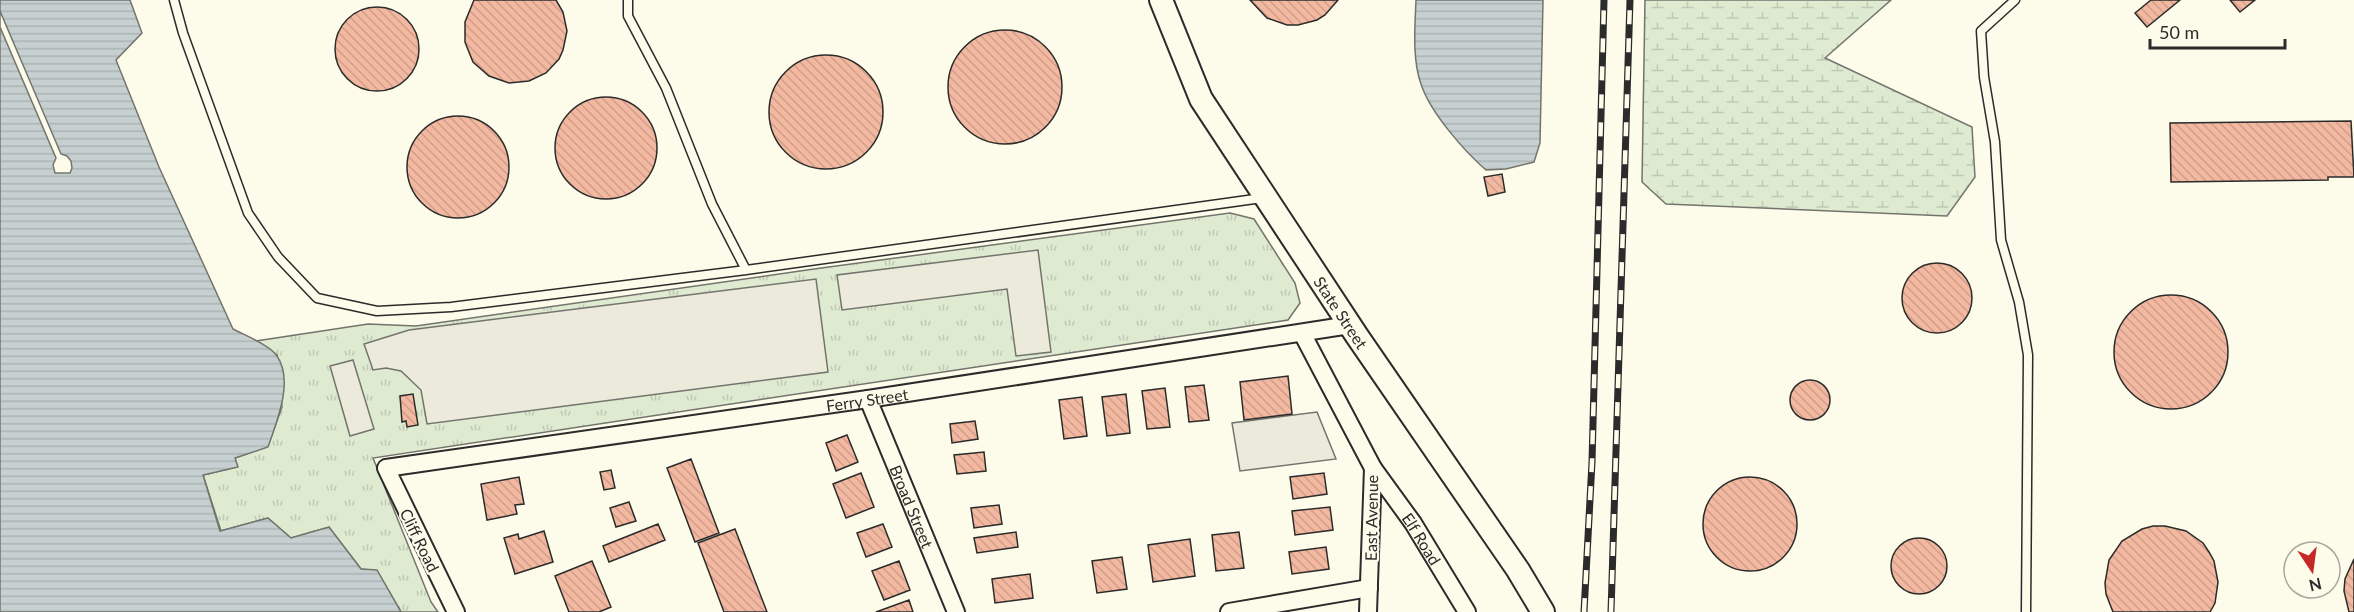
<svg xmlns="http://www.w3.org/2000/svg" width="2354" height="612" viewBox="0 0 2354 612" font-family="Lato,sans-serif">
  <defs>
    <pattern id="wetland-marsh" width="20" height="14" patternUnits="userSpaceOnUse" patternTransform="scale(1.5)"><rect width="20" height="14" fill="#deebd1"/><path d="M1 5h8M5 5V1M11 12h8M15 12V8" fill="none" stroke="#bfcab4"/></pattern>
    <pattern id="park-tufts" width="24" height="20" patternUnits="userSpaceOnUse" patternTransform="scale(1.5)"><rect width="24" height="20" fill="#deebd1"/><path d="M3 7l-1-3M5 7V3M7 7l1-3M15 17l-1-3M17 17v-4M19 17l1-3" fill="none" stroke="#bfcab4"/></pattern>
    <pattern id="water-rules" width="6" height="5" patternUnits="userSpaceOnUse" patternTransform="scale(1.5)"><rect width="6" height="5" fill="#c7d0d0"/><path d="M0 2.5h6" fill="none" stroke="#abb3b3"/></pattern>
    <pattern id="building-back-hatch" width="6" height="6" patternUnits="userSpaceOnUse" patternTransform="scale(1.5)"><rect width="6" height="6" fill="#f2b8a0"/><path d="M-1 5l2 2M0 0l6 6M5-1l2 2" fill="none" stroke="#d09e8a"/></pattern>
  </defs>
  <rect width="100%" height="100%" fill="#fdfbea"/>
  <path fill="url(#wetland-marsh)" stroke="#74746e" stroke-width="1.5" d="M 1645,0 L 1891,0 L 1825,58 L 1972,127 L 1975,177 L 1947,216 L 1666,204 L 1642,182 Z"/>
  <path fill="url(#park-tufts)" stroke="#74746e" stroke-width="1.5" d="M 1230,213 L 1254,219 L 1295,283 L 1300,303 L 1288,320 L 373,458 L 431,602 L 438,612 L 401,612 L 377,571 L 361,569 L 329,527 L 291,538 L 268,518 L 221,531 L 203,475 L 237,467 L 235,458 L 268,446 L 282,407 L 277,355 L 256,341 L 368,324 L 416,326 L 814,269 Z"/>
  <path fill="#eceadb" stroke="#74746e" stroke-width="1.5" d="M 1038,250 L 1051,352 L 1016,356 L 1007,289 L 842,310 L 837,275 Z
    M 816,279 L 828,372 L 427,424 L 421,390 L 401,371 L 386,368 L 373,370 L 364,344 L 409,330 Z
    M 353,360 L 374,429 L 350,436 L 330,366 Z
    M 1317,412 L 1336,459 L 1240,471 L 1232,423 Z"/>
  <path fill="url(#water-rules)" stroke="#74746e" stroke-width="1.5" d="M 0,0 L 130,0 L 142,33 L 116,60 L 159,167 L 233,329 C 244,335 270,345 277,356 C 294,381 277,421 268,447 L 235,458 L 238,467 L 203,475 L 220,531 L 268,518 L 291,538 L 329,527 L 361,569 L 377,570 L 401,612 L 0,612 Z
    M 1416,0 L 1543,0 L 1540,143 L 1534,162 L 1506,169 L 1486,170 C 1464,151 1430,112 1421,84 C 1412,59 1415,26 1416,0 Z"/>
  <path fill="#fdfbea" stroke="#74746e" stroke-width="1.5" d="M 0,11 L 61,154 L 67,156 L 71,161 L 72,168 L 70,173 L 55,173 L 53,165 L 56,158 L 0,27 Z"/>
  <path fill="url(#building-back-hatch)" stroke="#2b2b2b" stroke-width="1.5" d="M 474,0 L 556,0 L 563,12 L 567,31 L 563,50 L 559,59 L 546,73 L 529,81 L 509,83 L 489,76 L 473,62 L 465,42 L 465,22 Z
    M 1250,0 L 1338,0 L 1325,15 L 1317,20 L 1298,25 L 1287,25 L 1267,18 Z
    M 2151,0 L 2180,0 L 2147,27 L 2135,13 Z
    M 2230,0 L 2255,0 L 2240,12 Z
    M335 49a42 42 0 1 1 84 0a42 42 0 1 1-84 0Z
    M948 87a57 57 0 1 1 114 0a57 57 0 1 1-114 0Z
    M769 112a57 57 0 1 1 114 0a57 57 0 1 1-114 0Z
    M555 148a51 51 0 1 1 102 0a51 51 0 1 1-102 0Z
    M407 167a51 51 0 1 1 102 0a51 51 0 1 1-102 0Z
    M 2351,121 L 2354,177 L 2328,177 L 2328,180 L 2171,182 L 2170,123 Z
    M 1502,174 L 1505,192 L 1488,196 L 1484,177 Z
    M1902 298a35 35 0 1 1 70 0a35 35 0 1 1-70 0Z
    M2114 352a57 57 0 1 1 114 0a57 57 0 1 1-114 0Z
    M 1288,376 L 1292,414 L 1244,420 L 1240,382 Z
    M1790 400a20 20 0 1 1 40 0a20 20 0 1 1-40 0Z
    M 1204,385 L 1209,420 L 1189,422 L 1185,387 Z
    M 1165,388 L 1170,427 L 1147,429 L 1142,391 Z
    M 413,394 L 418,425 L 407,427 L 406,421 L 402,422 L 400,396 Z
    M 1126,394 L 1130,433 L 1107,436 L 1102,397 Z
    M 1082,397 L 1087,436 L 1064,439 L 1059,400 Z
    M 975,421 L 978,439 L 952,443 L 950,424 Z
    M 847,435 L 858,462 L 836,471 L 826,443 Z
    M 984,452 L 986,471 L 957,474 L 954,455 Z
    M 691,459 L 719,533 L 695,542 L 667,468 Z
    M 611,470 L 615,488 L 604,490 L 600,472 Z
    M 861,473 L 874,507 L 846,518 L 833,484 Z
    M 1324,473 L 1327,494 L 1293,499 L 1290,477 Z
    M 519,477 L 524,504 L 515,505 L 517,514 L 487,520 L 481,484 Z
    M1703 524a47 47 0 1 1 94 0a47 47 0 1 1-94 0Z
    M 629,502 L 636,521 L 616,527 L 610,508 Z
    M 999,505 L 1002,524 L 974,528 L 971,508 Z
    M 1330,507 L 1333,530 L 1295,535 L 1292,511 Z
    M 658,524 L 665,540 L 609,562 L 603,546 Z
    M 883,524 L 892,547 L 866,557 L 857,533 Z
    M 2153,526 L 2165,526 L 2186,531 L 2203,543 L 2209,552 L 2214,561 L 2218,582 L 2215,603 L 2210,612 L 2113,612 L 2106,594 L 2105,583 L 2109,560 L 2122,541 L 2142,529 Z
    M 735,529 L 767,612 L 724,612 L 698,543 Z
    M 544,531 L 553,562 L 515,574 L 504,538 L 518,534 L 519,539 Z
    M 1016,532 L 1018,547 L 977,553 L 974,538 Z
    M 1239,532 L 1244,568 L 1216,571 L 1212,535 Z
    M1891 566a28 28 0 1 1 56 0a28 28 0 1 1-56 0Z
    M 1190,539 L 1195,576 L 1153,582 L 1148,545 Z
    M 1326,547 L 1329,569 L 1292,574 L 1289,552 Z
    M 1122,557 L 1127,589 L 1097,593 L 1092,561 Z
    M 2354,559 L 2354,612 L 2349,612 L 2344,591 L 2345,579 Z
    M 592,561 L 611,607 L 599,612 L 569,612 L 555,576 Z
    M 899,561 L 910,590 L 884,600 L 872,571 Z
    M 1030,574 L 1033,598 L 995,603 L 992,579 Z
    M 909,600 L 913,612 L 876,612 Z"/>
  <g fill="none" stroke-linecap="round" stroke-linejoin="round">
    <g stroke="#2b2b2b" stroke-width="11">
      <path id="lane" d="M 174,0 L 183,33 L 248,213 L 278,257 L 317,298 L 377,311 L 451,307 L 746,270 L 1262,198
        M 628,0 L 628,16 L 666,88 L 712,204 L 746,270
        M 2015,0 L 1981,31 L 1984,77 L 1995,142 L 2001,240 L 2019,302 L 2028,355 L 2026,612"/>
    </g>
    <g stroke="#2b2b2b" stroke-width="20">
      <g id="street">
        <path d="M 1302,333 L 1373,468 L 1368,612"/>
        <path id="s1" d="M 868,399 L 956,612"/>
        <path id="s2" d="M 1373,468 L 1413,523 L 1467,612"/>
        <path id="s3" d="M 456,612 L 386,468 L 868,399 L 1350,325"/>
        <path d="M 1229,612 L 1369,588"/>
      </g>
    </g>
    <g stroke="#2b2b2b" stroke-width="26">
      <g id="secondary">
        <path id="s4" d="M 1161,0 L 1201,99 L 1357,336 L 1518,570 L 1543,612"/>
      </g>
    </g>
    <use href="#lane" stroke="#fdfbea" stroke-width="8"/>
    <use href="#street" stroke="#fdfbea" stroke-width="16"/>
    <use href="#secondary" stroke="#fdfbea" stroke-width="22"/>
    <g stroke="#2b2b2b" stroke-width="7">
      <path id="rail" d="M 1584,612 L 1592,462 L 1604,0
        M 1611,612 L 1630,0"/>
    </g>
    <use href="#rail" stroke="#fdfbea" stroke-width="4.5" stroke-dasharray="14" stroke-linecap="butt"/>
  </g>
  <g text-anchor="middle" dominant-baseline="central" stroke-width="4.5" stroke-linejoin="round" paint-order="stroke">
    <g font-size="16" fill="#2b2b2b" stroke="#fdfbea">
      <text stroke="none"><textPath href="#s4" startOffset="362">State Street</textPath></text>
      <text stroke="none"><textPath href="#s3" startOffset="646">Ferry Street</textPath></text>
      <text stroke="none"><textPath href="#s1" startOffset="116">Broad Street</textPath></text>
      <text transform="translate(1371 518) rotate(-89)">East Avenue</text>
      <text stroke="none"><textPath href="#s2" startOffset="86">Elf Road</textPath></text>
      <text transform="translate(420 540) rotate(64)">Cliff Road</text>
    </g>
  </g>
  <g transform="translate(2312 570) rotate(167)"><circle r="28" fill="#fdfbea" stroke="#a9a89e" stroke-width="1.5"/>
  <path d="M0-4.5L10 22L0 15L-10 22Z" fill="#c62828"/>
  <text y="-9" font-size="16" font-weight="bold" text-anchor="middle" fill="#2b2b2b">N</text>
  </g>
  <path d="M2150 39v9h135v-9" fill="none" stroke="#2b2b2b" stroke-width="3"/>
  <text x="2159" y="39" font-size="18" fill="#2b2b2b" stroke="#fdfbea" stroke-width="4.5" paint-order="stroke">50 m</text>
</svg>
